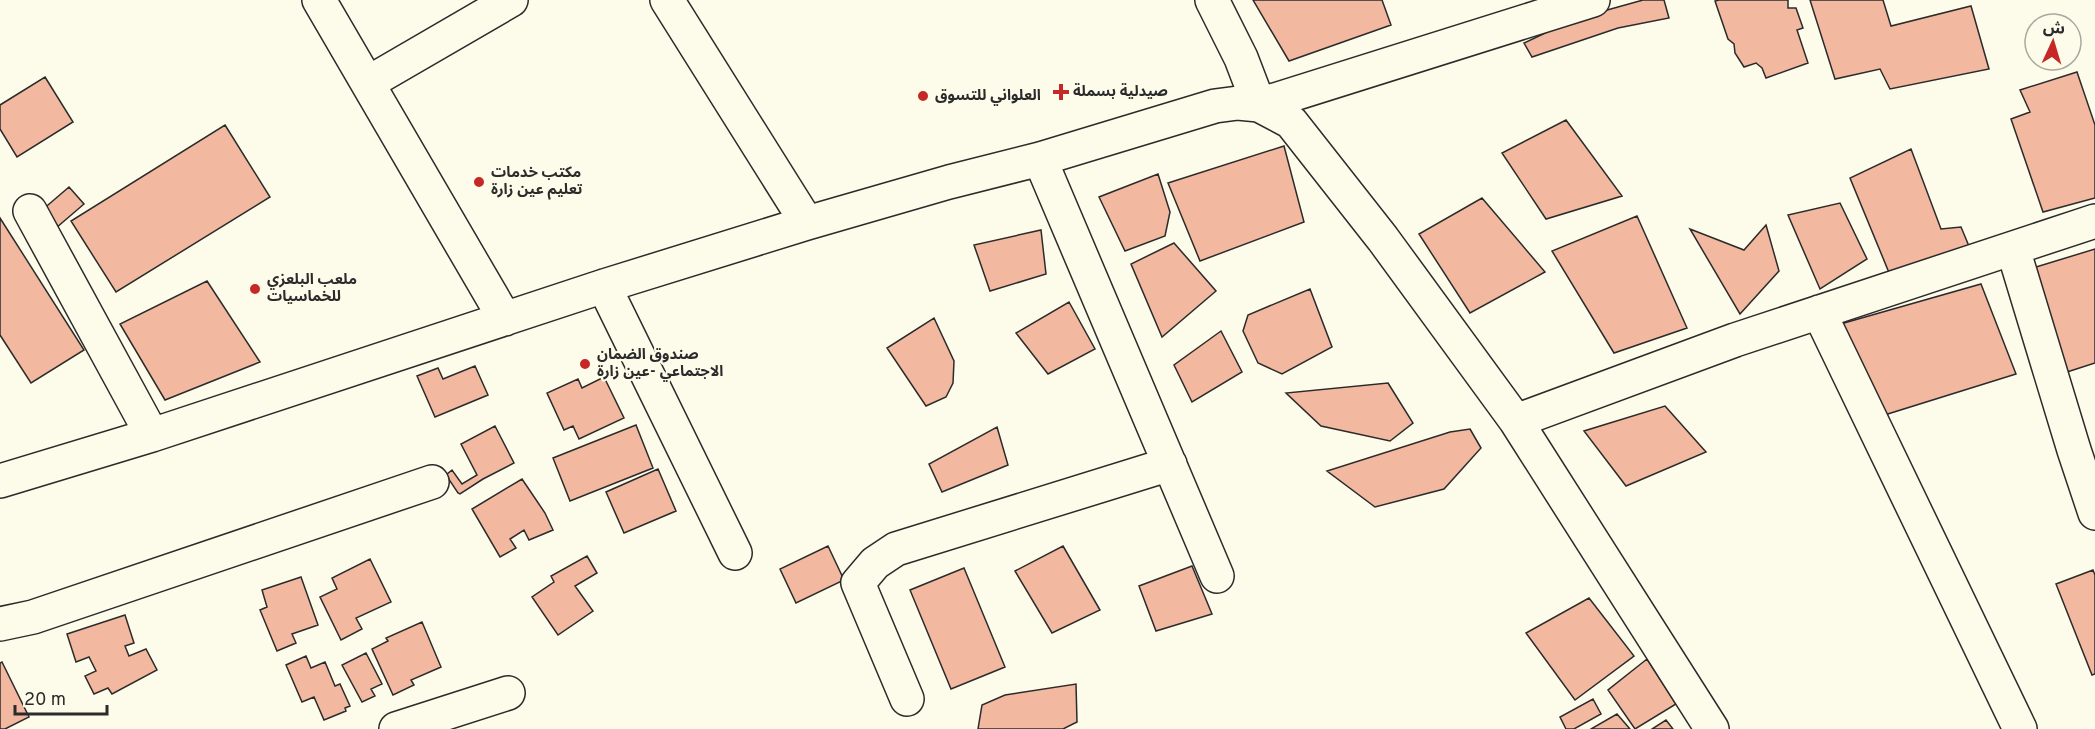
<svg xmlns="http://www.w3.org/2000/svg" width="2095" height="729" viewBox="0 0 2095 729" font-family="Overpass,'Noto Sans Arabic',sans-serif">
  <rect width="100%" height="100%" fill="#fdfbea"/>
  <path fill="#f2b8a0" stroke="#2b2b2b" stroke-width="1.5" d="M 1253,0 L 1382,0 L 1391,25 L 1289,61 Z
    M 1643,0 L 1664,0 L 1669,18 L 1618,28 L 1532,57 L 1524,43 L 1575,19 Z
    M 1719,0 L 1788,0 L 1788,8 L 1796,8 L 1803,28 L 1797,30 L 1808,63 L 1766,78 L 1762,68 L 1756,63 L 1744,67 L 1735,53 L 1734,44 L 1728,39 L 1715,1 Z
    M 1810,0 L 1883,0 L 1891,26 L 1971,6 L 1989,69 L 1890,89 L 1880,69 L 1835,79 Z
    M 2077,72 L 2095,125 L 2095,198 L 2043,212 L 2011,119 L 2030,112 L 2020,90 Z
    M 45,77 L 73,122 L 17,157 L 0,129 L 0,105 Z
    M 1566,120 L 1622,196 L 1546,219 L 1502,153 Z
    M 225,125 L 270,197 L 116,292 L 71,221 Z
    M 1284,146 L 1304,222 L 1200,261 L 1168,183 Z
    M 1911,149 L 1941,229 L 1961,227 L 1971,251 L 1890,275 L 1850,178 Z
    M 1158,174 L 1170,212 L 1165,236 L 1125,251 L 1099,197 Z
    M 69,187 L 84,204 L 56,228 L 41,211 Z
    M 1482,198 L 1545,272 L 1470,313 L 1419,234 Z
    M 1840,203 L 1867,259 L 1820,289 L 1788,215 Z
    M 1637,216 L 1687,328 L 1614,353 L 1552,251 Z
    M 0,218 L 84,350 L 31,383 L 0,335 Z
    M 1766,225 L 1779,271 L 1740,314 L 1690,229 L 1744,250 Z
    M 1041,230 L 1046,274 L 990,291 L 974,245 Z
    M 1174,243 L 1216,291 L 1162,337 L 1131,264 Z
    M 2095,249 L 2095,363 L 2067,372 L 2036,267 Z
    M 207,281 L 260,362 L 165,400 L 120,324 Z
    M 1981,284 L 2016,374 L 1878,417 L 1837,325 Z
    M 1310,289 L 1332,347 L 1282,374 L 1258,363 L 1243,331 L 1248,315 Z
    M 1069,302 L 1095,349 L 1048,374 L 1016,333 Z
    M 934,318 L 954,361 L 953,383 L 946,397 L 926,406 L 887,348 Z
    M 1221,331 L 1242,372 L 1192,402 L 1174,365 Z
    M 475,366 L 488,395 L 435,417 L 417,376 L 438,368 L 443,379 Z
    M 604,377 L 624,418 L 579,439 L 573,426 L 564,430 L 547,393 L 578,379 L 582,388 Z
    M 1388,383 L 1413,423 L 1390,441 L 1321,426 L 1286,393 Z
    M 1665,406 L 1706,452 L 1626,486 L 1584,431 Z
    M 636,425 L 653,468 L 570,501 L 553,458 Z
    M 495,426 L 514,463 L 483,479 L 460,494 L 458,493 L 446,475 L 452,470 L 462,484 L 477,475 L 461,444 Z
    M 997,427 L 1008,465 L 942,492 L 929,464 Z
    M 1470,429 L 1481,448 L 1444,489 L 1375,507 L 1327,471 L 1450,432 Z
    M 658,469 L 676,511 L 624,533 L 606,492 Z
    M 522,479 L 545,513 L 553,530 L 529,540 L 524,530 L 510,539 L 516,548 L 500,557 L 472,509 Z
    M 828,546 L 844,580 L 796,603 L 780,569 Z
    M 1063,546 L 1100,610 L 1052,633 L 1015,571 Z
    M 587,556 L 597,573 L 575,586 L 593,611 L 558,635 L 532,597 L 554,582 L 551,576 Z
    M 370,559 L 391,602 L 356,618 L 362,629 L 341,640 L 320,597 L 337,589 L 332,578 Z
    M 1192,566 L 1212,614 L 1156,631 L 1139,586 Z
    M 964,568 L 1005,667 L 951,689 L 910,590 Z
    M 2093,570 L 2095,575 L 2095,674 L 2092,675 L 2056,584 Z
    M 301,577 L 318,625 L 292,634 L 296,643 L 277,651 L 260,610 L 267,607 L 262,590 Z
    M 1589,598 L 1634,656 L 1575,700 L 1526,633 Z
    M 125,615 L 134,643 L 125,646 L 129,656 L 146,649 L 157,670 L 112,694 L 108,688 L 94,694 L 85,676 L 96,671 L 89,657 L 76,662 L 67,634 Z
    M 422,622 L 441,667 L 411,680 L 414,685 L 393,695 L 372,649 L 388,641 L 386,638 Z
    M 366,653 L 382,684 L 371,689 L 375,696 L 362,702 L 342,665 Z
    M 306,656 L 311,668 L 325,662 L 335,686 L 340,684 L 350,706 L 345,708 L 346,711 L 324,720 L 314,697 L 302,702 L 286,665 Z
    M 1647,659 L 1676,704 L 1635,729 L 1608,690 Z
    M 2,662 L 29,717 L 5,729 L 0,729 L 0,663 Z
    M 1076,684 L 1077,722 L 1063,729 L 978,729 L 982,705 L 1005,695 Z
    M 1593,699 L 1601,714 L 1574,729 L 1566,729 L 1560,717 Z
    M 1617,714 L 1630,729 L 1591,729 Z
    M 1666,720 L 1673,729 L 1652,729 Z"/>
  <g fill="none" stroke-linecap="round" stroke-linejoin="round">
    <g stroke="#2b2b2b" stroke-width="36">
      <path id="minor" d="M 319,0 L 505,319
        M 667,0 L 807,223
        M 1212,0 L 1241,58 L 1259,105 L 1593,0
        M 368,83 L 511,0
        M 1040,159 L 1217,576
        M 30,211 L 152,435
        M 2013,249 L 2074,450 L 2095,513
        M 604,286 L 735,553
        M 1819,312 L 2020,729
        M 1516,421 L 1735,340 L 2095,221
        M 0,481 L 152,435 L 604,286 L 807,223 L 949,182 L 1040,159 L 1215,106 L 1238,103 L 1259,105 L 1291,122 L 1383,239 L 1516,421 L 1712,729
        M 0,624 L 33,617 L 432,482
        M 907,699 L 858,583 L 875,563 L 896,549 L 1170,464
        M 396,729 L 508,693"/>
    </g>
    <use href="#minor" stroke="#fdfbea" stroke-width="33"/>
  </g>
  <g fill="#c62828" stroke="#fdfbea" stroke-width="2">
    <path d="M1058 83h6v6h6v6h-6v6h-6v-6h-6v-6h6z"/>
    <circle cx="923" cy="96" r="6"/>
    <circle cx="479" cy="182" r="6"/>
    <circle cx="255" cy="289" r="6"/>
    <circle cx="585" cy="364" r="6"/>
  </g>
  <g text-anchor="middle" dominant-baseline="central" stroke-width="4.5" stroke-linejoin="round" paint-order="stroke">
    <g font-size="15" font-weight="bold" fill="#2b2b2b" stroke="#fdfbea" text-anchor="start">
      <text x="1073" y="92">صيدلية بسملة</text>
      <text x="935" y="96">العلواني للتسوق</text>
      <text x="491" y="173">مكتب خدمات<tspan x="491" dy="17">تعليم عين زارة</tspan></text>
      <text x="267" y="280">ملعب البلعزي<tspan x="267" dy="17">للخماسيات</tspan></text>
      <text x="597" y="355">صندوق الضمان<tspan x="597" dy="17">الاجتماعي -عين زارة</tspan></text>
    </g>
  </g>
  <g transform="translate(2053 42) rotate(4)"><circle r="28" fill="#fdfbea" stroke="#a9a89e" stroke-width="1.5"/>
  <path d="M0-4.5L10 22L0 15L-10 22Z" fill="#c62828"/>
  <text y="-9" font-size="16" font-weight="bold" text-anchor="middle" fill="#2b2b2b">ش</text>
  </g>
  <path d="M15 705v9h92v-9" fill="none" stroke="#2b2b2b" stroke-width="3"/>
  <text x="24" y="705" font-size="18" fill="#2b2b2b" stroke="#fdfbea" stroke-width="4.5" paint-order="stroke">20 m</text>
</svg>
